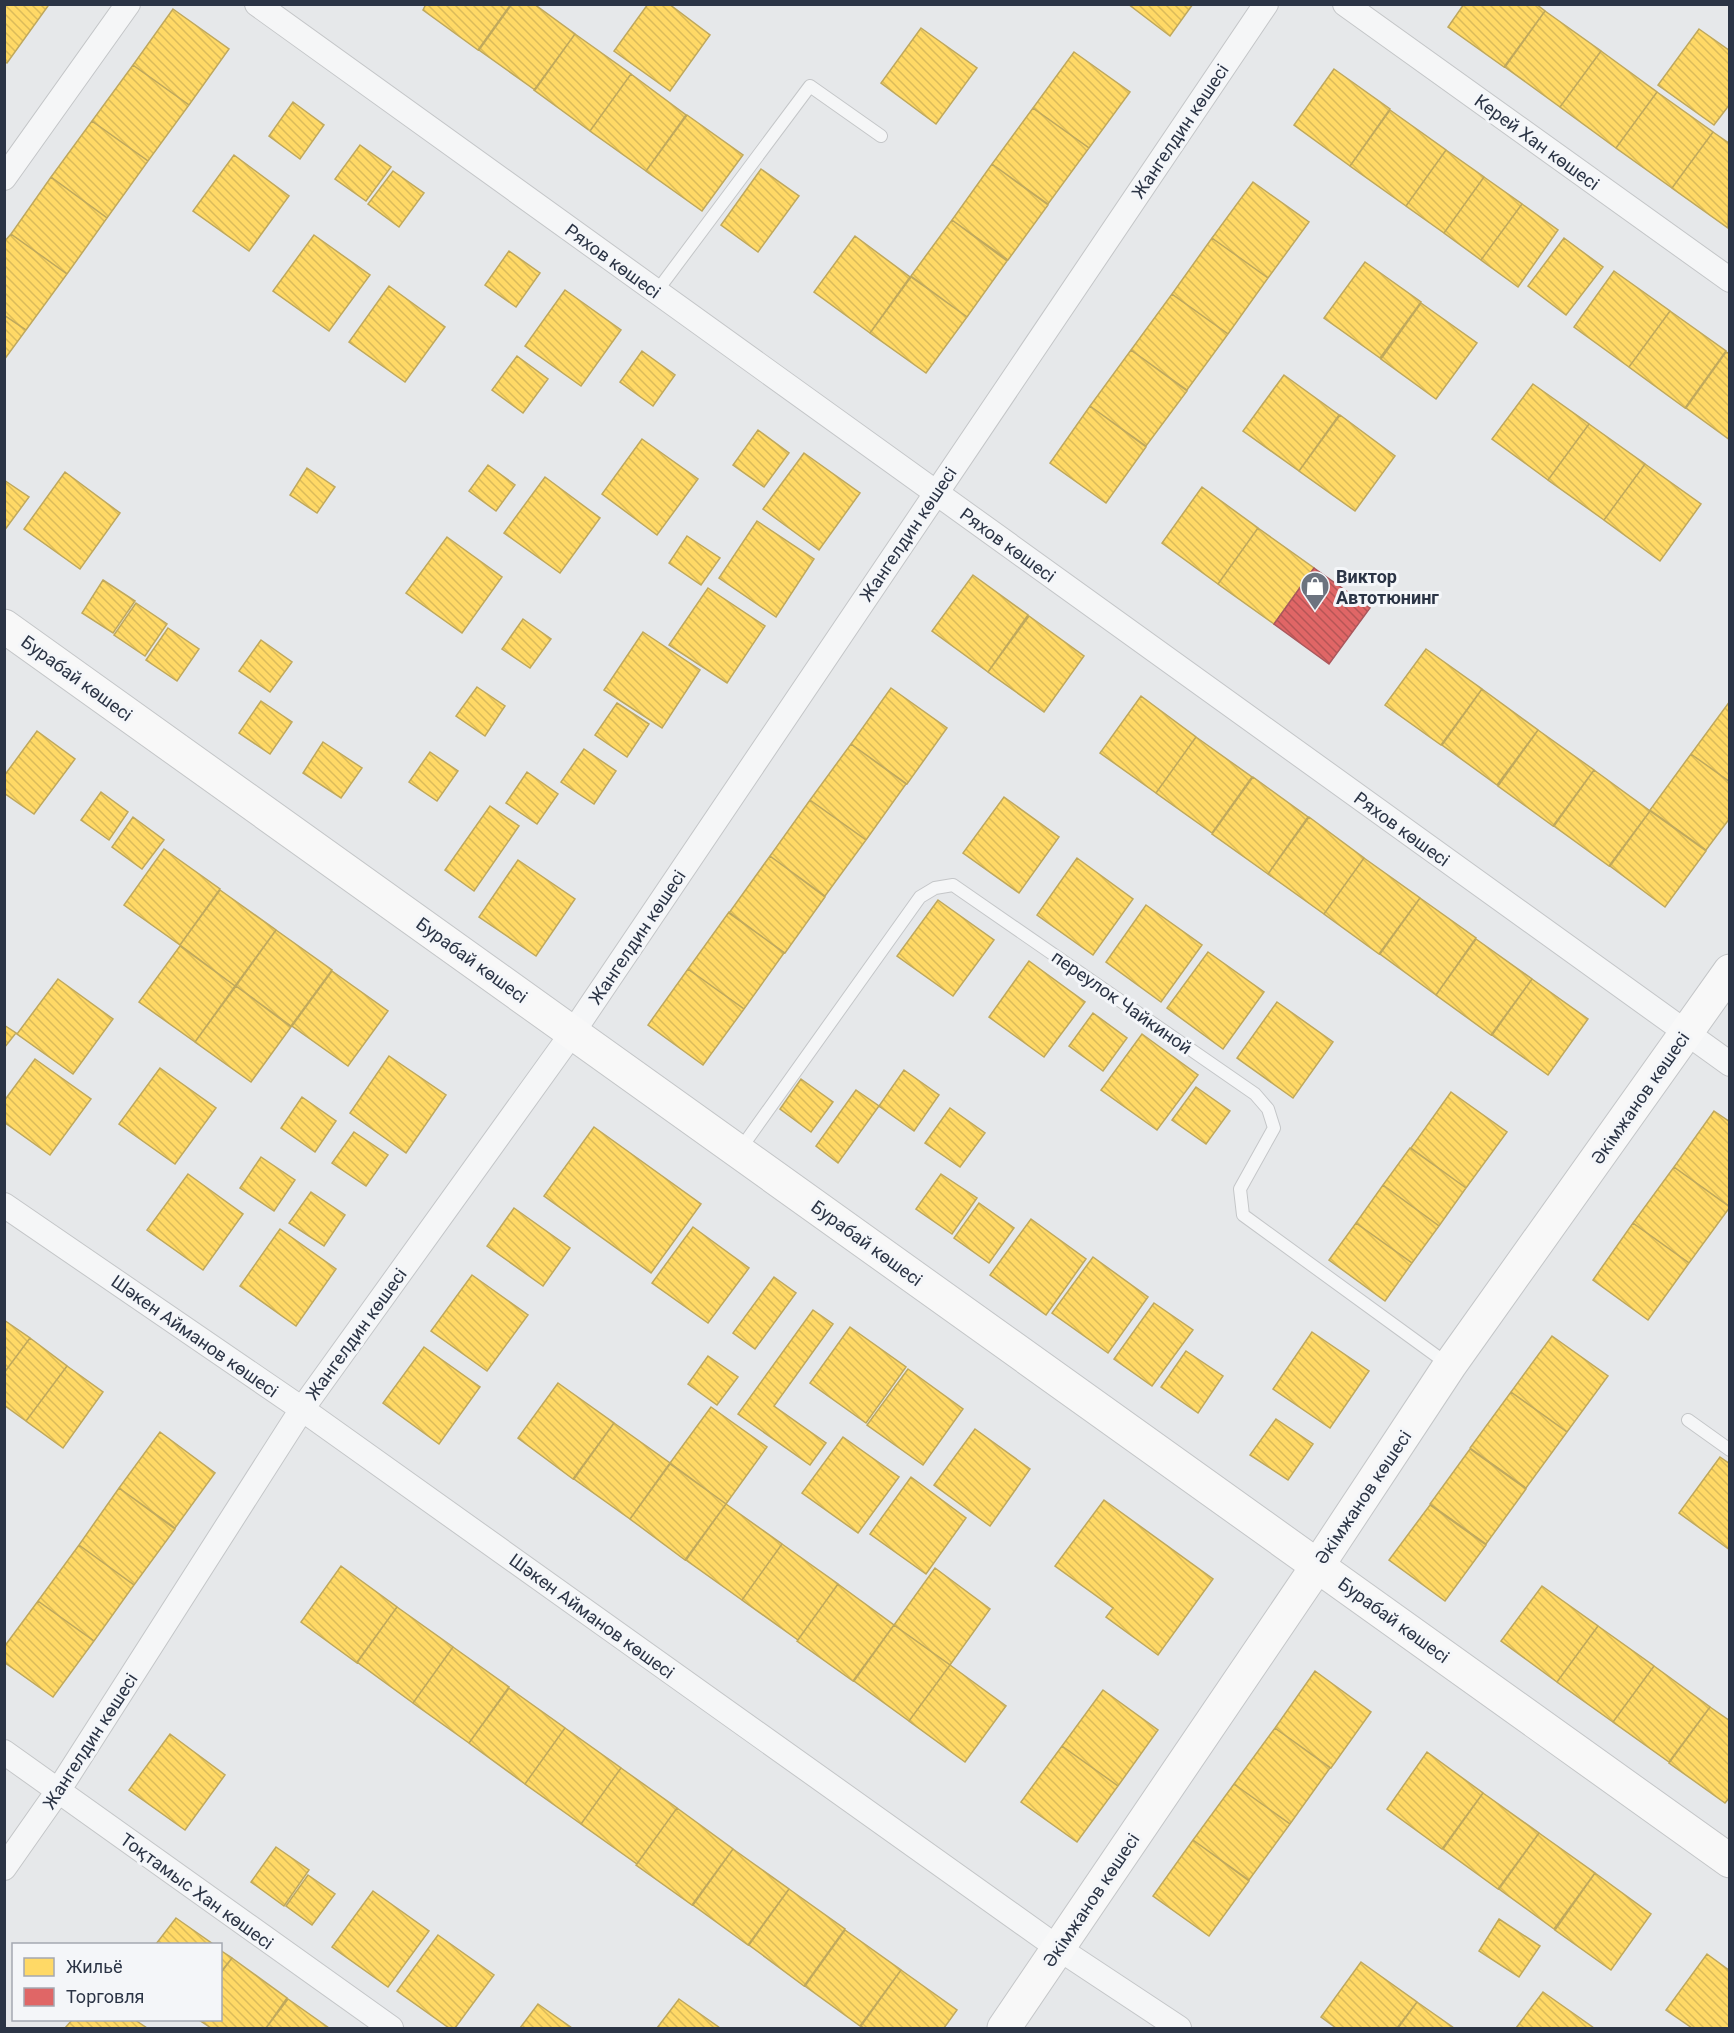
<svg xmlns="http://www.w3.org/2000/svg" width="1734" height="2033" viewBox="0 0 1734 2033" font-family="Roboto,sans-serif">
  <defs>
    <pattern id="homes-back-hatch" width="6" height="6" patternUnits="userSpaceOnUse" patternTransform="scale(1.5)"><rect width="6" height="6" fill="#ffd966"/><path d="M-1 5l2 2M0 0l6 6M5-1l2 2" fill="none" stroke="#dbbb5a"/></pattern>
    <pattern id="shops-back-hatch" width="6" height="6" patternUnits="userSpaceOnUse" patternTransform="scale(1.5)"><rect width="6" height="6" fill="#e06666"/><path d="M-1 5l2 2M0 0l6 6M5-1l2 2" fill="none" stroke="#b65556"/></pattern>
  </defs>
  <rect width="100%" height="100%" fill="#e6e8ea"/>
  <path fill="url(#homes-back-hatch)" stroke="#bfa85c" stroke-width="1.5" d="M 4,4 L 45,4 L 48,6 L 7,63 L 4,61 Z
    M 426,4 L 511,4 L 478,50 L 423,10 Z
    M 512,4 L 534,4 L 575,34 L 535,90 L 479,50 Z
    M 648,4 L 669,4 L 710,35 L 670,91 L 614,51 Z
    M 1128,4 L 1193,4 L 1170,36 Z
    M 1464,4 L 1536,4 L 1545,11 L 1504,67 L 1448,27 Z
    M 173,9 L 229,49 L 189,105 L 133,65 Z
    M 1545,11 L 1601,51 L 1560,107 L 1505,67 Z
    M 921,28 L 977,68 L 936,124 L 881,83 Z
    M 1699,29 L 1730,51 L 1730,104 L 1714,125 L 1658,85 Z
    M 575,34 L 631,74 L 590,131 L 534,90 Z
    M 1601,51 L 1657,92 L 1616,148 L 1560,107 Z
    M 1074,52 L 1130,92 L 1089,148 L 1033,108 Z
    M 133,65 L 189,105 L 148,161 L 92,121 Z
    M 1334,69 L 1390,109 L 1350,166 L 1294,125 Z
    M 631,74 L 686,115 L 646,171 L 590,131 Z
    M 1657,92 L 1713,132 L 1672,188 L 1616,148 Z
    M 293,102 L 324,125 L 300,159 L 269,136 Z
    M 1033,108 L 1089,148 L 1048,204 L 992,164 Z
    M 1390,110 L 1446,150 L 1406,206 L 1350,166 Z
    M 687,115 L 743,155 L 702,211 L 646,171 Z
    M 92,121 L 148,161 L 107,218 L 51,177 Z
    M 1713,132 L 1730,144 L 1728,228 L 1672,188 Z
    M 360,145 L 391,167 L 366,201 L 335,179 Z
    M 1446,150 L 1484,177 L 1444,233 L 1406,206 Z
    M 234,155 L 289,196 L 249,251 L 193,211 Z
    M 992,164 L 1048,205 L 1008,260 L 952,220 Z
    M 761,169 L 799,196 L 758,252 L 721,225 Z
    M 393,171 L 424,193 L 399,227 L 368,204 Z
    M 51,177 L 107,218 L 67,274 L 11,234 Z
    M 1484,177 L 1522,204 L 1481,260 L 1444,233 Z
    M 1253,182 L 1309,222 L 1268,278 L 1212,238 Z
    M 1522,204 L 1558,230 L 1518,287 L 1481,260 Z
    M 952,220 L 1007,261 L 967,317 L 911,276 Z
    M 11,234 L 67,274 L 26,330 L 4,315 L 4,242 Z
    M 314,235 L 370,275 L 329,331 L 273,291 Z
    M 855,236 L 910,277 L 870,333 L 814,292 Z
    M 1212,238 L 1268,278 L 1228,334 L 1172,294 Z
    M 1564,238 L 1603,267 L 1566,315 L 1528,286 Z
    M 509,251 L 540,273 L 516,307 L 485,285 Z
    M 1365,262 L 1421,302 L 1380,358 L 1324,318 Z
    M 1614,271 L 1670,311 L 1629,367 L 1574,327 Z
    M 911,277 L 967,317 L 926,373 L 870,333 Z
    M 389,286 L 445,327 L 405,382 L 349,342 Z
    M 565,290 L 621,330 L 581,386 L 525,346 Z
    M 1172,294 L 1228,334 L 1187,390 L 1131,350 Z
    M 1421,303 L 1477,343 L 1436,399 L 1381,359 Z
    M 1670,311 L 1726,351 L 1685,408 L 1629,367 Z
    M 4,315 L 26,330 L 4,360 Z
    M 1131,350 L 1187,391 L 1146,446 L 1090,406 Z
    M 642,351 L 675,375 L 653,406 L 620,382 Z
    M 1726,352 L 1730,354 L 1730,440 L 1686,408 Z
    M 517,356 L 548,379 L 523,413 L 492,390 Z
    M 1284,375 L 1339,415 L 1299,471 L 1243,431 Z
    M 1533,384 L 1589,424 L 1548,480 L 1492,439 Z
    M 1090,406 L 1146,447 L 1106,503 L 1050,463 Z
    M 1340,415 L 1395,456 L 1355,511 L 1299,471 Z
    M 1589,424 L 1645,464 L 1604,520 L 1548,480 Z
    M 758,430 L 789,453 L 764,487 L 733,465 Z
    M 642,439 L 698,479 L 657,535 L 602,494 Z
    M 804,453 L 860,493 L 819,550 L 763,509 Z
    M 1645,464 L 1701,504 L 1660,561 L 1604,520 Z
    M 488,465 L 515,485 L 496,511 L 469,491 Z
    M 307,468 L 335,487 L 317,513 L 290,495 Z
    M 65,472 L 120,513 L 80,569 L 24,529 Z
    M 545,477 L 600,518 L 560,573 L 504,533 Z
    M 4,480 L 29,497 L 4,531 Z
    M 1202,487 L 1258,528 L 1218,584 L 1162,543 Z
    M 757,521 L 814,559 L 776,617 L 719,578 Z
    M 1258,528 L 1314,568 L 1274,624 L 1218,584 Z
    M 687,536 L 720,558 L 701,585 L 669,563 Z
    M 447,537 L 502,577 L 462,633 L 406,593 Z
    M 973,575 L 1028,615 L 988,672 L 932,631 Z
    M 103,580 L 135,601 L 113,633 L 82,613 Z
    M 708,588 L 765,626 L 727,683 L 669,645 Z
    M 136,603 L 167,624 L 145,656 L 114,635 Z
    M 1029,616 L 1084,656 L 1044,712 L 988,672 Z
    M 523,619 L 551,639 L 530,668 L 502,649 Z
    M 168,628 L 199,649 L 177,681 L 146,660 Z
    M 643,632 L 700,670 L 662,728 L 604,690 Z
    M 261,640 L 292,662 L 270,692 L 239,671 Z
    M 1426,649 L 1482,689 L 1441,745 L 1385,705 Z
    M 477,687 L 505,706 L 485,736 L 456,716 Z
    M 891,688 L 947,728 L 907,784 L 851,744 Z
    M 1482,689 L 1538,730 L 1497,785 L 1442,745 Z
    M 1141,696 L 1196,737 L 1156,793 L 1100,753 Z
    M 261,701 L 292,722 L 270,754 L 239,733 Z
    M 1730,701 L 1730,782 L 1691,754 Z
    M 617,703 L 649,724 L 627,757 L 595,735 Z
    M 1538,730 L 1594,770 L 1553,826 L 1498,786 Z
    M 37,731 L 75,759 L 34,814 L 4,793 L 4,776 Z
    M 1196,737 L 1252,777 L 1212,833 L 1156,793 Z
    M 323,742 L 362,768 L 341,798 L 303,773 Z
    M 851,744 L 906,784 L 866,840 L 810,800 Z
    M 584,749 L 616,771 L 594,804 L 561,782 Z
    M 430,752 L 458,771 L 437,801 L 409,782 Z
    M 1691,754 L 1730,782 L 1730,818 L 1706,850 L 1650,810 Z
    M 1594,770 L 1650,811 L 1609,866 L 1554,826 Z
    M 527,772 L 558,794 L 537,824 L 506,803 Z
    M 1253,777 L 1308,817 L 1268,874 L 1212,834 Z
    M 101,792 L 128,812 L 109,840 L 81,820 Z
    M 1004,797 L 1059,837 L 1019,893 L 963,853 Z
    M 810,800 L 866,840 L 825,896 L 770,856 Z
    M 490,806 L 519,826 L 474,891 L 445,870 Z
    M 1650,811 L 1706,851 L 1665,907 L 1610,866 Z
    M 133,817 L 164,840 L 142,869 L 112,847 Z
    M 1309,817 L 1364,858 L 1324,914 L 1268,874 Z
    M 164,849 L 220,889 L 180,945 L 124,905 Z
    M 770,856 L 825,897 L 785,953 L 729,913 Z
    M 1077,858 L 1133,899 L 1093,955 L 1037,915 Z
    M 1364,858 L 1420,898 L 1379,954 L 1324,914 Z
    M 518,860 L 575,899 L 536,956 L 479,917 Z
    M 220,890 L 276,930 L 235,986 L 180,945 Z
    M 1420,898 L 1476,938 L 1436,995 L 1380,954 Z
    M 938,900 L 994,940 L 953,996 L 897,956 Z
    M 1146,905 L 1202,945 L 1161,1002 L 1106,962 Z
    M 729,912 L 784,953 L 744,1009 L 688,969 Z
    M 276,930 L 332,970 L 291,1026 L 236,986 Z
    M 1476,939 L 1532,979 L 1491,1035 L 1436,995 Z
    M 180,946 L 235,986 L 195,1042 L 139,1002 Z
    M 1208,952 L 1264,992 L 1223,1049 L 1167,1008 Z
    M 1029,961 L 1085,1002 L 1044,1057 L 989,1017 Z
    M 688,969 L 744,1009 L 703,1065 L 648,1025 Z
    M 332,971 L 388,1011 L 348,1066 L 292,1026 Z
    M 58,979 L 113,1019 L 73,1074 L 17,1034 Z
    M 1532,979 L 1588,1019 L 1548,1075 L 1492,1035 Z
    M 236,986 L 291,1027 L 251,1082 L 195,1042 Z
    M 1277,1002 L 1333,1042 L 1293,1098 L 1237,1058 Z
    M 1093,1013 L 1127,1038 L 1103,1071 L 1069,1046 Z
    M 4,1025 L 16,1033 L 4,1048 Z
    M 1142,1034 L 1198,1075 L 1157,1130 L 1101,1090 Z
    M 389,1056 L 446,1095 L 406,1153 L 350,1113 Z
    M 35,1059 L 91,1099 L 50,1155 L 4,1122 L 4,1101 Z
    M 160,1068 L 216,1108 L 175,1164 L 119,1124 Z
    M 904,1070 L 939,1095 L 914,1131 L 879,1106 Z
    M 801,1079 L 833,1102 L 811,1132 L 780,1109 Z
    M 1196,1087 L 1230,1111 L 1206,1144 L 1172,1120 Z
    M 856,1090 L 879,1106 L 838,1163 L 816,1146 Z
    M 1451,1092 L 1507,1132 L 1466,1188 L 1411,1148 Z
    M 302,1097 L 336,1121 L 315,1152 L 281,1128 Z
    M 950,1108 L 985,1133 L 960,1167 L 925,1143 Z
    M 1714,1111 L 1730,1122 L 1730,1207 L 1674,1167 Z
    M 594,1127 L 701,1204 L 651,1273 L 544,1196 Z
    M 354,1132 L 388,1155 L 366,1186 L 332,1163 Z
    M 1410,1148 L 1466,1188 L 1439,1226 L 1383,1185 Z
    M 261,1157 L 295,1180 L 274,1211 L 240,1188 Z
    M 1674,1167 L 1730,1207 L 1689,1263 L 1633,1223 Z
    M 188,1174 L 243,1214 L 203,1270 L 147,1230 Z
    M 941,1174 L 977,1198 L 952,1234 L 916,1209 Z
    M 1383,1185 L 1439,1226 L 1412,1263 L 1356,1223 Z
    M 311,1192 L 345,1215 L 324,1246 L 289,1223 Z
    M 979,1203 L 1014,1228 L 989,1263 L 954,1238 Z
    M 514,1208 L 570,1248 L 543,1286 L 487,1246 Z
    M 1031,1219 L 1086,1259 L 1046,1315 L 990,1275 Z
    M 1356,1223 L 1412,1263 L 1385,1301 L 1329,1260 Z
    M 1633,1223 L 1689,1263 L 1648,1320 L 1593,1280 Z
    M 693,1227 L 749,1268 L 708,1323 L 652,1283 Z
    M 280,1229 L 336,1269 L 296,1326 L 240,1286 Z
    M 1093,1257 L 1148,1297 L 1108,1353 L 1052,1313 Z
    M 472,1275 L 528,1315 L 487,1371 L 431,1331 Z
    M 774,1277 L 796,1293 L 755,1349 L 733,1333 Z
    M 1154,1303 L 1193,1330 L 1152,1386 L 1114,1359 Z
    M 813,1310 L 833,1324 L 774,1406 L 826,1443 L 810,1465 L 738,1414 Z
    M 4,1320 L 30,1338 L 4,1373 Z
    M 850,1327 L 906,1367 L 866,1423 L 810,1383 Z
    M 1312,1332 L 1369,1371 L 1330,1428 L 1273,1389 Z
    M 1552,1336 L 1608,1376 L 1567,1432 L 1511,1392 Z
    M 30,1338 L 67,1366 L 26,1421 L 4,1405 L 4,1373 Z
    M 424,1347 L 480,1387 L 439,1444 L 383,1403 Z
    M 1186,1351 L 1223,1376 L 1198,1413 L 1161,1387 Z
    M 708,1356 L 738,1377 L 717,1405 L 688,1384 Z
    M 67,1366 L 103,1392 L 63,1448 L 26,1421 Z
    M 908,1369 L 963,1409 L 923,1465 L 867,1425 Z
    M 558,1383 L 614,1423 L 573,1479 L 518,1438 Z
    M 1511,1392 L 1567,1432 L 1526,1488 L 1470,1448 Z
    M 711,1407 L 767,1447 L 726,1504 L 670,1463 Z
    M 1276,1419 L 1313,1444 L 1288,1480 L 1250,1455 Z
    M 614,1423 L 670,1463 L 630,1519 L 574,1479 Z
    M 975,1429 L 1030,1469 L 990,1526 L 934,1485 Z
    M 160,1432 L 215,1473 L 175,1528 L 119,1488 Z
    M 843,1437 L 899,1477 L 858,1533 L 802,1493 Z
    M 1470,1449 L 1526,1489 L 1486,1544 L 1430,1504 Z
    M 1720,1457 L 1730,1464 L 1730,1550 L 1679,1513 Z
    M 670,1464 L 726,1504 L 685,1560 L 630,1519 Z
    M 911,1477 L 966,1518 L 926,1574 L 870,1534 Z
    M 119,1488 L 175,1529 L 134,1585 L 79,1545 Z
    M 1104,1500 L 1213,1579 L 1158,1655 L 1106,1617 L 1113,1608 L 1055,1566 Z
    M 726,1504 L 782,1544 L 742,1600 L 686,1560 Z
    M 1430,1505 L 1486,1545 L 1445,1601 L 1389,1560 Z
    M 782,1544 L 838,1584 L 798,1640 L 742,1600 Z
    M 79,1545 L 134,1585 L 94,1641 L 38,1601 Z
    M 341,1566 L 397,1607 L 357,1663 L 301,1622 Z
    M 935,1568 L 990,1609 L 950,1665 L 894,1625 Z
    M 838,1584 L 894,1625 L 853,1681 L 797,1641 Z
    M 1542,1586 L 1598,1626 L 1557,1682 L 1501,1641 Z
    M 38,1601 L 94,1641 L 53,1697 L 4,1662 L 4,1647 Z
    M 397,1607 L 453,1647 L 413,1703 L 357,1662 Z
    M 894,1625 L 950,1665 L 909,1721 L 854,1681 Z
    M 1598,1626 L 1654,1666 L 1613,1722 L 1557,1682 Z
    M 453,1647 L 509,1687 L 469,1743 L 413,1703 Z
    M 950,1665 L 1006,1706 L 965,1762 L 909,1721 Z
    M 1654,1666 L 1710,1707 L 1669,1762 L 1613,1722 Z
    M 1315,1671 L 1371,1712 L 1331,1768 L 1275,1728 Z
    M 509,1688 L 565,1728 L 525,1784 L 469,1743 Z
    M 1103,1690 L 1158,1730 L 1118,1786 L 1062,1746 Z
    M 1710,1707 L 1730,1721 L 1730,1797 L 1725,1803 L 1669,1763 Z
    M 565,1728 L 621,1768 L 581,1824 L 525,1784 Z
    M 1275,1728 L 1330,1768 L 1290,1824 L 1234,1784 Z
    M 170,1734 L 225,1775 L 185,1830 L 129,1790 Z
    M 1062,1746 L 1118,1786 L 1077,1842 L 1021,1802 Z
    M 1427,1752 L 1483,1793 L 1442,1849 L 1387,1809 Z
    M 621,1768 L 677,1808 L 637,1864 L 581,1824 Z
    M 1234,1784 L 1290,1824 L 1249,1880 L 1193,1840 Z
    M 1483,1793 L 1539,1833 L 1498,1889 L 1443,1849 Z
    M 677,1808 L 733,1849 L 692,1905 L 636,1865 Z
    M 1539,1833 L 1595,1873 L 1554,1929 L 1499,1889 Z
    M 1193,1840 L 1249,1881 L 1209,1936 L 1153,1896 Z
    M 276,1847 L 309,1870 L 284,1906 L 251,1882 Z
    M 733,1849 L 789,1889 L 748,1945 L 693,1905 Z
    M 1595,1873 L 1651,1914 L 1611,1970 L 1555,1930 Z
    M 308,1875 L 335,1894 L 312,1925 L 286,1906 Z
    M 789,1889 L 845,1929 L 804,1986 L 749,1945 Z
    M 373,1891 L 429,1931 L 388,1987 L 332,1947 Z
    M 176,1918 L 213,1944 L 156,1944 Z
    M 1499,1919 L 1540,1946 L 1519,1977 L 1479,1951 Z
    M 845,1930 L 901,1970 L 860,2026 L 805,1986 Z
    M 438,1935 L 494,1975 L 455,2028 L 449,2028 L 397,1991 Z
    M 220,1950 L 232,1958 L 220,1973 Z
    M 1707,1954 L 1730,1971 L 1730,2028 L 1692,2028 L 1666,2010 Z
    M 232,1958 L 287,1998 L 266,2028 L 211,2028 L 199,2020 L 220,2020 L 220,1974 Z
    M 1361,1962 L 1417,2002 L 1397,2028 L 1336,2028 L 1321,2017 Z
    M 901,1970 L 957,2010 L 944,2028 L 864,2028 L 861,2026 Z
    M 1543,1992 L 1594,2028 L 1516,2028 Z
    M 288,1999 L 329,2028 L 266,2028 Z
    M 679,1999 L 720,2028 L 657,2028 Z
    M 1417,2002 L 1454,2028 L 1398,2028 Z
    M 538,2004 L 572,2028 L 520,2028 Z
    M 72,2020 L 135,2020 L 147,2028 L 65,2028 Z"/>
  <path fill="url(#shops-back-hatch)" stroke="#aa575c" stroke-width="1.5" d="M 1314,568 L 1370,608 L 1329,664 L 1274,624 Z"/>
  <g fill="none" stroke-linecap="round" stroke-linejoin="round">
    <g stroke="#c4c6c8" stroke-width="14">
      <path id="lane" d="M 657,291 L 810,86 L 881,136
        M 739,1151 L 920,897 L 935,888 L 953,885 L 1255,1094 L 1268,1109 L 1274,1128 L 1240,1189 L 1243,1215 L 1449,1365
        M 1688,1420 L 1730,1450"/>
    </g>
    <g stroke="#c4c6c8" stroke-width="26">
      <path id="street" d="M 257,4 L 1730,1064
        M 1345,4 L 1730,280
        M 4,178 L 128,4
        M 4,1205 L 302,1409 L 1058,1948 L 1179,2028
        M 4,1752 L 391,2028
        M 4,1868 L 58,1791 L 302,1409 L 573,1032 L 1266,4"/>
    </g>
    <g stroke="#c4c6c8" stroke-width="35">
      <path id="secondary" d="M 4,626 L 1730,1861
        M 1004,2028 L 1318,1565 L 1450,1365 L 1730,971"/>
    </g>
    <use href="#lane" stroke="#f5f6f7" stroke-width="12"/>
    <use href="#street" stroke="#f5f6f7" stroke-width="24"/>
    <use href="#secondary" stroke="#f8f8f8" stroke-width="33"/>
  </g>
  <defs>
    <g id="shop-pin" transform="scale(1.5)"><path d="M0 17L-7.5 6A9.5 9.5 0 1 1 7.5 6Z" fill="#6c737f" stroke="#f4f6f9"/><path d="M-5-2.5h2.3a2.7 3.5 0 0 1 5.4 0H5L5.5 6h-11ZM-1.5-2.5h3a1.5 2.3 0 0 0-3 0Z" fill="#fff"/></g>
  </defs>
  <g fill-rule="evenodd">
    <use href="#shop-pin" x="1315" y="586"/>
  </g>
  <g text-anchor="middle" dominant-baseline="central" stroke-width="6" stroke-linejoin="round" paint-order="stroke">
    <g font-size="18" fill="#2b3445" stroke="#f4f6f9">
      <text transform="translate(1180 131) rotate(-56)">Жангелдин көшесі</text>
      <text transform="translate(1537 142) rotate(36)">Керей Хан көшесі</text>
      <text transform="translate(613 261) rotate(36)">Ряхов көшесі</text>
      <text transform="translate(908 534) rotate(-56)">Жангелдин көшесі</text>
      <text transform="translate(1008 545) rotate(36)">Ряхов көшесі</text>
      <text transform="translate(77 678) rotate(36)">Бурабай көшесі</text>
      <text transform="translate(1402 829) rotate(36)">Ряхов көшесі</text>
      <text transform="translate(637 937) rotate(-56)">Жангелдин көшесі</text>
      <text transform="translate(472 960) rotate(36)">Бурабай көшесі</text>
      <text transform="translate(1122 1002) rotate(35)">переулок Чайкиной</text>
      <text transform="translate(1640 1098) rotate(-55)">Әкімжанов көшесі</text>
      <text transform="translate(867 1243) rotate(36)">Бурабай көшесі</text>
      <text transform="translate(356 1334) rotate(-54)">Жангелдин көшесі</text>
      <text transform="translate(195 1336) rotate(35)">Шәкен Айманов көшесі</text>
      <text transform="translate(1363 1497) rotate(-56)">Әкімжанов көшесі</text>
      <text transform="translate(592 1616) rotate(36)">Шәкен Айманов көшесі</text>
      <text transform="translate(1394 1620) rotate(36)">Бурабай көшесі</text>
      <text transform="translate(90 1741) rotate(-57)">Жангелдин көшесі</text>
      <text transform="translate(197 1891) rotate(36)">Тоқтамыс Хан көшесі</text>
      <text transform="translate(1091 1900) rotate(-56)">Әкімжанов көшесі</text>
    </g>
    <g font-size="18" font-weight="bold" fill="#2b3445" stroke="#f4f6f9" text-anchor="start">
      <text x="1336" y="576">Виктор<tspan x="1336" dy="21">Автотюнинг</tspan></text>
    </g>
  </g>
  <rect width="1734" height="2033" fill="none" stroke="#2b3445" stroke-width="12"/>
  <rect x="12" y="1943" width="210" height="78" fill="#f4f6f9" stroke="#a4a8b1" stroke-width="1.5"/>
  <rect x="24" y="1958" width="30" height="18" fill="#ffd966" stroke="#a4a8b1" stroke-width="1.5"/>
  <text x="66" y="1973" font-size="18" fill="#2b3445">Жильё</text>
  <rect x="24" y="1988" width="30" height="18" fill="#e06666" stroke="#a4a8b1" stroke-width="1.5"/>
  <text x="66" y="2003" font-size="18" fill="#2b3445">Торговля</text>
</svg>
